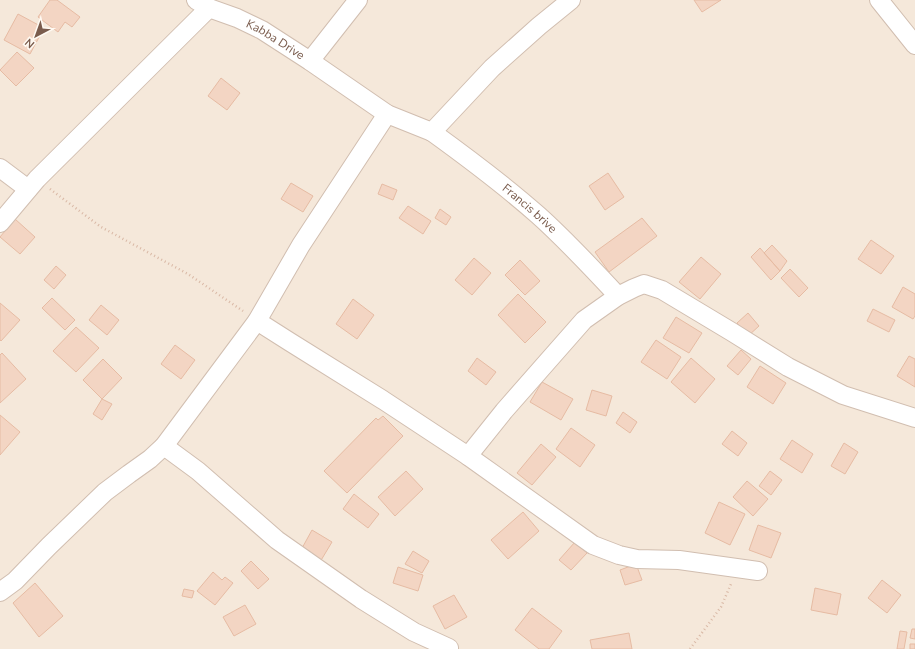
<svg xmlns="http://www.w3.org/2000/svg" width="915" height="649" viewBox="0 0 915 649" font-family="'Nunito Sans',sans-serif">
  <rect width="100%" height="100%" fill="#fdf6ec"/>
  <path fill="#f5e8da" d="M 0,0 L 915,0 L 915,649 L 0,649 Z"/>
  <path fill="#f3d5c3" stroke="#e6bba3" d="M 50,0 L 57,0 L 80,17 L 72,27 L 65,22 L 58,32 L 38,17 Z
    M 694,0 L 721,0 L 702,12 Z
    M 18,14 L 44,28 L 30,54 L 4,40 Z
    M 17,52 L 34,68 L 16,86 L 0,70 Z
    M 221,78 L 240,93 L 227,110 L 208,96 Z
    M 608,173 L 624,197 L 605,210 L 589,186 Z
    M 291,183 L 313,196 L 303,212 L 281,199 Z
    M 382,184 L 397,190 L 393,200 L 378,194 Z
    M 408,206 L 431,221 L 423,234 L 399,218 Z
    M 440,209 L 451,217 L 446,225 L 435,218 Z
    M 642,218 L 657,236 L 609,272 L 595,252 Z
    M 15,219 L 35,237 L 20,254 L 0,237 Z
    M 871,240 L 894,256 L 881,274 L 858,259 Z
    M 772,245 L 787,261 L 780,271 L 764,253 Z
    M 760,248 L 780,271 L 771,280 L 751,257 Z
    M 701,257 L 721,274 L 700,299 L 679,282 Z
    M 474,258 L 491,273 L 472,295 L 455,280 Z
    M 520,260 L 540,281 L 525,295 L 505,275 Z
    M 56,266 L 66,275 L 54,289 L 44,280 Z
    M 790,269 L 808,288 L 799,297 L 781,278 Z
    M 903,287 L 915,294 L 915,316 L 913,319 L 892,307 Z
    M 518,294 L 546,322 L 525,343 L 498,315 Z
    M 52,298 L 75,320 L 65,330 L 42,308 Z
    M 353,299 L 374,315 L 357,339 L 336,324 Z
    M 0,303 L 20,320 L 1,341 L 0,340 Z
    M 101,305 L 119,320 L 107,335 L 89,320 Z
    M 873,309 L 895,320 L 889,332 L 867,321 Z
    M 748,313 L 759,326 L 748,336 L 737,323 Z
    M 676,317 L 702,333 L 689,353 L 663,338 Z
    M 76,327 L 99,348 L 76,372 L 53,351 Z
    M 656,340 L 681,357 L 667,379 L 641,362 Z
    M 175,345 L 195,360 L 181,379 L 161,364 Z
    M 741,350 L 751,359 L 738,375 L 727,366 Z
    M 2,353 L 26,379 L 0,403 L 0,355 Z
    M 909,356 L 915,359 L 915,387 L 897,376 Z
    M 477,358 L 496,372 L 486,385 L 468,371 Z
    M 691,358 L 715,379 L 695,403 L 671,382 Z
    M 103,359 L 122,378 L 102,399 L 83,380 Z
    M 760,366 L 786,383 L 773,404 L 747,387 Z
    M 542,382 L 573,399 L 561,420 L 530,402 Z
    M 592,390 L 612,396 L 606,416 L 586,410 Z
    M 102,399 L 112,404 L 102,420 L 93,414 Z
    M 623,412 L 637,422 L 630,433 L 616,423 Z
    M 0,415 L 20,432 L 0,455 Z
    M 383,416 L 403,436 L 347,493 L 324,471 L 376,418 L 378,420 Z
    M 571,428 L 595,445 L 580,467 L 556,449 Z
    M 732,431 L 747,443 L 738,456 L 722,444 Z
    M 792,440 L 813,454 L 802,473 L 780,459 Z
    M 844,443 L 858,452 L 845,474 L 831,466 Z
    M 541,444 L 556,457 L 532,485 L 517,473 Z
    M 406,471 L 423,489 L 395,516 L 378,497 Z
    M 770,471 L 782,480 L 771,495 L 759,486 Z
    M 747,481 L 768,499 L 753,516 L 733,497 Z
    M 354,494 L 379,514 L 368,528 L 343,509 Z
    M 719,502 L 745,514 L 730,545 L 705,533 Z
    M 523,512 L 539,531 L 508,559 L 491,540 Z
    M 758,525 L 781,533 L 771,558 L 749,550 Z
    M 312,530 L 332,542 L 320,562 L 301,550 Z
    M 575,542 L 587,553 L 571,570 L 559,560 Z
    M 413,551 L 429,561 L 422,573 L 405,564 Z
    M 251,561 L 269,579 L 258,589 L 241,571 Z
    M 636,564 L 642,580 L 625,585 L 620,570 Z
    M 398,567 L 423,575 L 418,591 L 393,583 Z
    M 213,572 L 222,580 L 225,577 L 233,583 L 215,605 L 197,591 Z
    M 882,580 L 901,595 L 887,613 L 868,598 Z
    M 35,583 L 63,616 L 39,637 L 13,603 Z
    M 815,588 L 841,594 L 837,615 L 811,610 Z
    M 184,589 L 194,591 L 192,598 L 182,596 Z
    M 454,595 L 467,617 L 445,629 L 433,606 Z
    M 245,605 L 256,624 L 234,636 L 223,617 Z
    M 532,608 L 562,631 L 549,649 L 539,649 L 515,630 Z
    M 912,629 L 915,629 L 915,639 L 910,638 Z
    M 900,631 L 907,632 L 904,649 L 897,649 Z
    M 629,633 L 632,649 L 592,649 L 590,640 Z
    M 910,644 L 915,644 L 915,649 L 910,649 Z"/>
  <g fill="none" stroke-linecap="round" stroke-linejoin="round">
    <g stroke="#d1beb0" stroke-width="20">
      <g id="street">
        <path id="s1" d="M 196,0 L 209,8 L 237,18 L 262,30 L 310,61 L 387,114 L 432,132 L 492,68 L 539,26 L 571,0"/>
        <path d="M 879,0 L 915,45"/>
        <path d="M 310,61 L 358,0"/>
        <path id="s2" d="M 432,132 C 468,158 504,185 538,215 C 566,240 592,268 618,296"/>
        <path d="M 0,168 L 28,189"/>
        <path d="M 0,223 L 37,179 L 209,8"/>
        <path d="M 257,321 L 290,342 L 383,400 L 468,456 L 593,545 L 619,555 L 637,559 L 679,560 L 758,571"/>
        <path d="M 164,446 L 198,471 L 277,540 L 361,599 L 414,632 L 449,648"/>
        <path d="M 468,456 L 504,411 L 584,320 L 618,296 L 634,288 L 644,284 L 662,290 L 732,332 L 788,367 L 843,395 L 915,418"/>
        <path d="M 0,592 L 15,581 L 49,546 L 105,492 L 129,474 L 150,459 L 164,446 L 257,321 L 301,245 L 387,114"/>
      </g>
    </g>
    <path stroke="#d9b8a5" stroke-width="2.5" stroke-dasharray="1 3" stroke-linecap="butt" d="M 50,189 L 101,227 L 188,274 L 243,311
      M 690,649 L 721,607 L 731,584"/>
    <use href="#street" stroke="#fff" stroke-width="18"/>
  </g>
  <g text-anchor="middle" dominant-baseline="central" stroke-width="3.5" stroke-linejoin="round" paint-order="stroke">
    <g font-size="12" fill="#7a5c4d" stroke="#fffaf3">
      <text stroke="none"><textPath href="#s1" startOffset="89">Kabba Drive</textPath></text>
      <text stroke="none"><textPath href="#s2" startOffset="124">Francis brive</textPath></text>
    </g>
  </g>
  <g transform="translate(36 36) rotate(221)" stroke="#fffaf3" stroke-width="3" paint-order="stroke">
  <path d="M0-3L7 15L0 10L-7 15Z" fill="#7a5c4d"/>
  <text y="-6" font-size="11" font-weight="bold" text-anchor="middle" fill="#7a5c4d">N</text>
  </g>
</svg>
